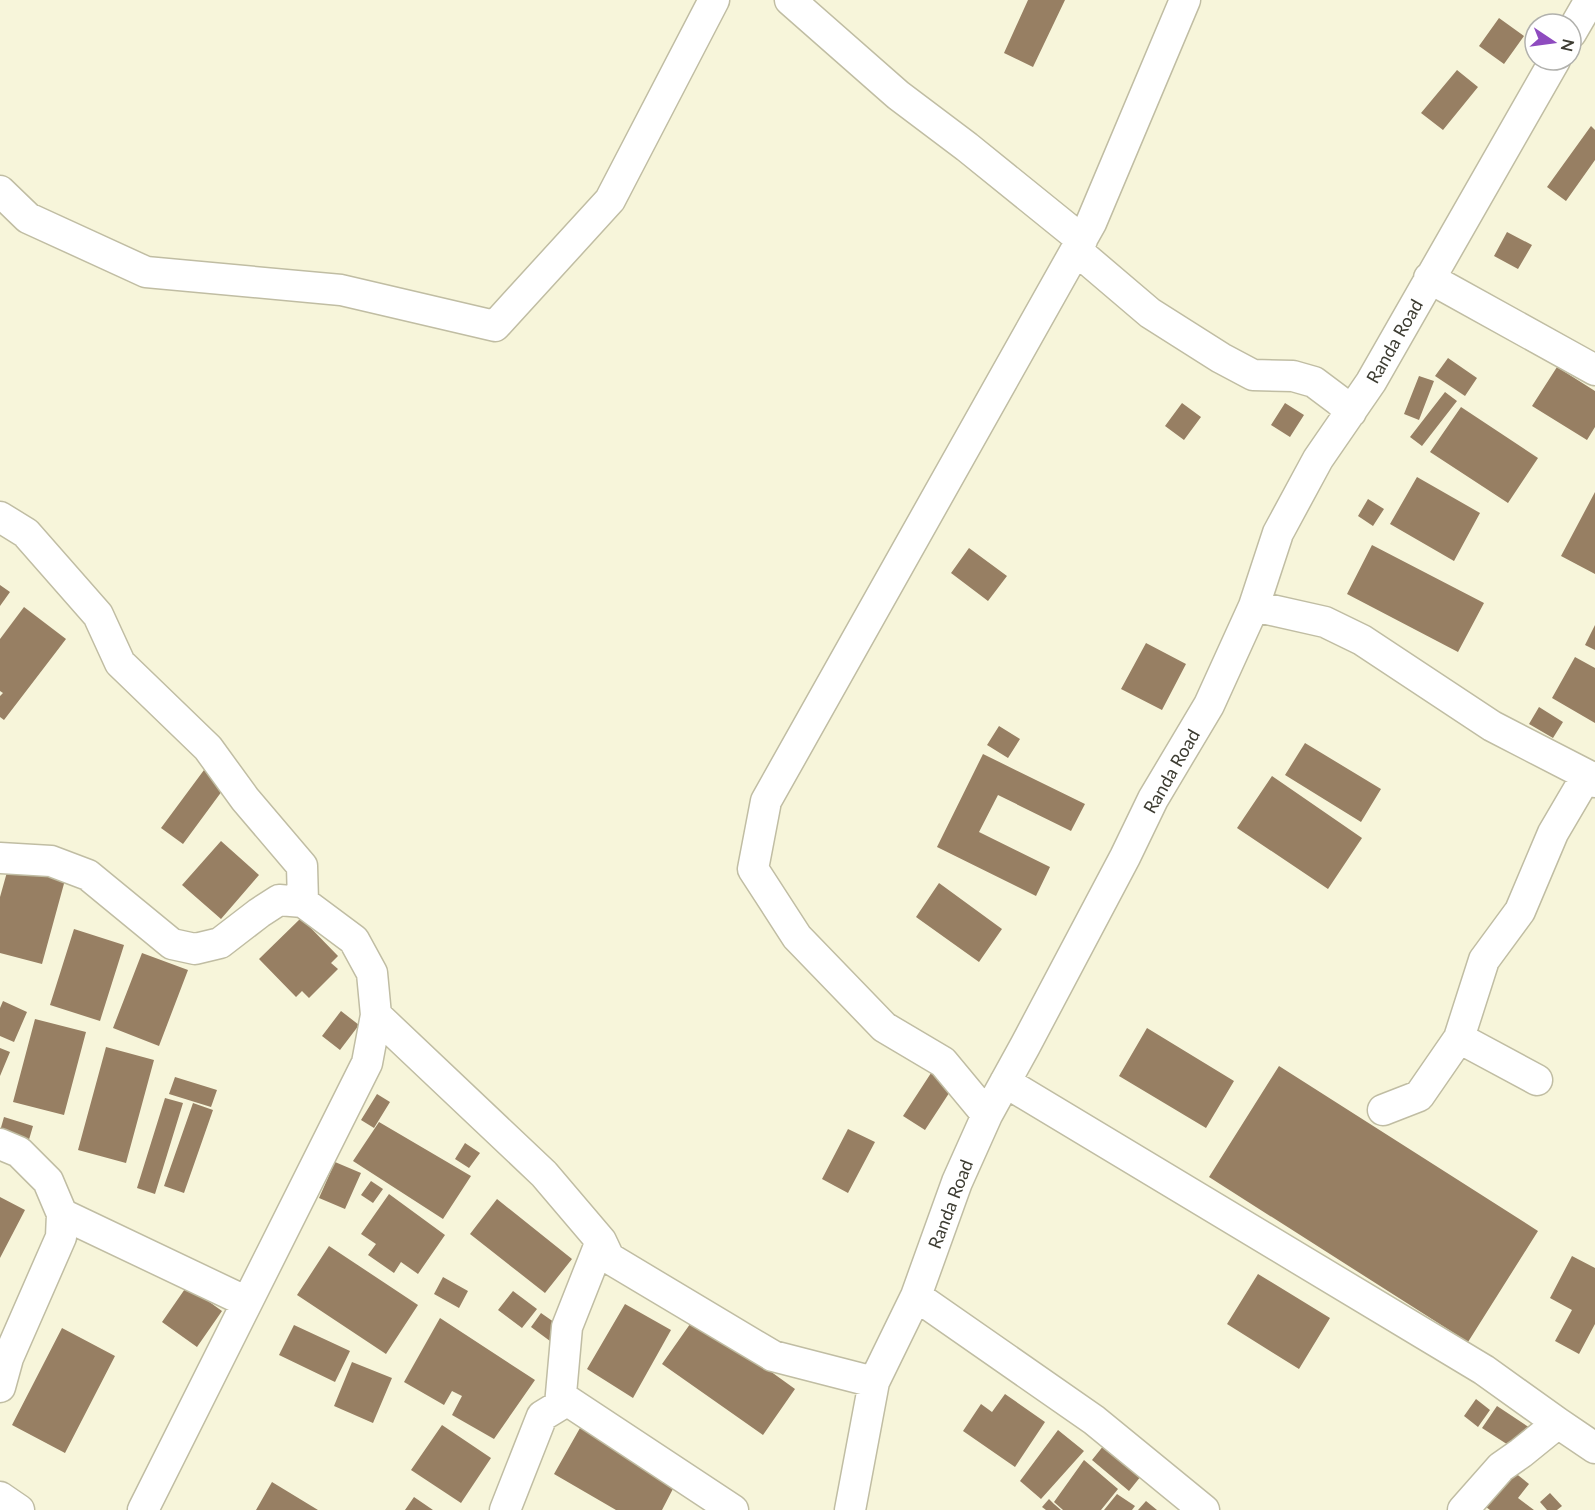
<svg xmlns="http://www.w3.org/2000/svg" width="1595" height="1510" viewBox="0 0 1595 1510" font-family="Lato,sans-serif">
  <rect width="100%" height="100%" fill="#f7f5da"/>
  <path fill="#977f63" d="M 1028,0 L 1065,0 L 1033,67 L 1004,53 Z
    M 1499,18 L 1524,36 L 1504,64 L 1479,46 Z
    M 1457,70 L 1478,87 L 1443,130 L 1421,113 Z
    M 1591,126 L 1595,130 L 1595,160 L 1566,201 L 1547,187 Z
    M 1507,232 L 1532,245 L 1518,269 L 1494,256 Z
    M 1448,358 L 1477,378 L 1465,396 L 1435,376 Z
    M 1557,367 L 1595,391 L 1595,427 L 1587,440 L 1532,406 Z
    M 1419,376 L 1434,381 L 1419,420 L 1404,414 Z
    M 1445,392 L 1457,401 L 1422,446 L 1410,437 Z
    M 1182,403 L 1201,417 L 1184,440 L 1165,426 Z
    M 1285,403 L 1304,415 L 1290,437 L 1271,425 Z
    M 1461,407 L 1538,458 L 1508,503 L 1430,452 Z
    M 1417,477 L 1480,513 L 1454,561 L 1390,524 Z
    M 1595,492 L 1595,574 L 1561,556 Z
    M 1368,499 L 1384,509 L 1373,526 L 1358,516 Z
    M 1372,545 L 1484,603 L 1458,652 L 1347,594 Z
    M 969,548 L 1007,576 L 988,601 L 951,573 Z
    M 0,585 L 10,592 L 0,606 Z
    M 24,607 L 66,639 L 4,720 L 0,717 L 0,696 L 3,693 L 0,691 L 0,639 Z
    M 1595,625 L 1595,650 L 1585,645 Z
    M 1146,643 L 1186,664 L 1162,710 L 1121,689 Z
    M 1575,657 L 1595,668 L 1595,723 L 1552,698 Z
    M 1539,707 L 1563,722 L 1553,738 L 1529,724 Z
    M 999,726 L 1020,739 L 1008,758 L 987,745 Z
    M 1305,743 L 1381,789 L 1361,822 L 1285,775 Z
    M 983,754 L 1085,804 L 1071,831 L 998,795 L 979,832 L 1050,867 L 1036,896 L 937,847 Z
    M 204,770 L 225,787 L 183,844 L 161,828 Z
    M 1272,776 L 1362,838 L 1328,889 L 1237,828 Z
    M 221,841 L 259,875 L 221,919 L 182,885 Z
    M 9,865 L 65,880 L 42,964 L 0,953 L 0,897 Z
    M 939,883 L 1002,929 L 979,962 L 916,917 Z
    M 301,918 L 338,956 L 331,963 L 338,969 L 309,998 L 302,991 L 296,997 L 259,959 Z
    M 74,929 L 124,945 L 100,1021 L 50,1005 Z
    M 142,953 L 188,970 L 159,1046 L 113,1028 Z
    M 3,1001 L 27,1012 L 14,1042 L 0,1036 L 0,1008 Z
    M 341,1011 L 359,1025 L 340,1050 L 322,1036 Z
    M 35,1019 L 86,1032 L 64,1115 L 13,1102 Z
    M 1147,1028 L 1234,1081 L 1206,1128 L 1119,1076 Z
    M 106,1047 L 154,1060 L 126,1163 L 78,1150 Z
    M 0,1048 L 10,1052 L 0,1076 Z
    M 1279,1066 L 1538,1231 L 1468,1342 L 1209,1177 Z
    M 933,1070 L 955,1084 L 925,1130 L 903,1116 Z
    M 175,1077 L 217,1090 L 211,1107 L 169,1094 Z
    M 377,1094 L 390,1102 L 374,1128 L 361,1120 Z
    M 165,1098 L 183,1103 L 155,1194 L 137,1188 Z
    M 193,1103 L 213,1110 L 184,1193 L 164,1186 Z
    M 4,1117 L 33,1126 L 28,1143 L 0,1131 Z
    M 379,1122 L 471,1176 L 443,1219 L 353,1161 Z
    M 848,1129 L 875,1142 L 848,1193 L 822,1179 Z
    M 465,1143 L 480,1153 L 469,1168 L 455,1159 Z
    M 335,1162 L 361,1173 L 345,1209 L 319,1198 Z
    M 371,1181 L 383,1189 L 373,1203 L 361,1195 Z
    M 389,1194 L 445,1235 L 418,1274 L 401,1262 L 394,1273 L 368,1255 L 376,1244 L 361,1234 Z
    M 0,1197 L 25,1210 L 0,1258 Z
    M 497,1199 L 572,1259 L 545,1293 L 470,1234 Z
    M 329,1246 L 418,1305 L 386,1354 L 297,1295 Z
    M 1572,1256 L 1595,1268 L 1595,1324 L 1579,1354 L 1555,1341 L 1572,1310 L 1550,1298 Z
    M 1258,1274 L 1330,1318 L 1299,1369 L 1227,1324 Z
    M 443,1277 L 468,1291 L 459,1308 L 434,1294 Z
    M 187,1286 L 222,1311 L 197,1347 L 162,1322 Z
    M 513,1291 L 537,1309 L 522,1328 L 498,1310 Z
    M 625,1304 L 671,1330 L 633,1398 L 587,1369 Z
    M 541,1313 L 561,1327 L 550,1341 L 531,1327 Z
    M 695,1317 L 795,1389 L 763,1435 L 662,1364 Z
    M 440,1318 L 535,1380 L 494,1439 L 452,1415 L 462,1396 L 452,1391 L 444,1405 L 404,1382 Z
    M 294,1325 L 350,1351 L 335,1382 L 279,1355 Z
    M 62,1328 L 115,1356 L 65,1453 L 12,1425 Z
    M 352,1362 L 392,1378 L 373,1423 L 334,1406 Z
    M 1005,1394 L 1045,1422 L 1015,1467 L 963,1431 L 981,1404 L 992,1412 Z
    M 1476,1399 L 1490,1410 L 1478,1427 L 1464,1416 Z
    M 1497,1406 L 1530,1428 L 1516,1450 L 1482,1428 Z
    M 442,1425 L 491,1458 L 461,1503 L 411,1470 Z
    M 580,1428 L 676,1483 L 662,1510 L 616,1510 L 554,1474 Z
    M 1058,1430 L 1084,1451 L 1041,1499 L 1020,1481 Z
    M 1104,1445 L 1141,1476 L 1129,1491 L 1092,1460 Z
    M 1084,1460 L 1118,1489 L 1101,1510 L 1063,1510 L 1054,1502 Z
    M 1509,1468 L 1529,1484 L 1518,1498 L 1534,1510 L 1490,1510 L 1482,1504 Z
    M 272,1482 L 318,1510 L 256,1510 Z
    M 1550,1493 L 1562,1506 L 1557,1510 L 1547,1510 L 1540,1502 Z
    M 1117,1494 L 1135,1506 L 1132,1510 L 1104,1510 Z
    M 414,1497 L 433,1510 L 405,1510 Z
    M 1049,1499 L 1054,1504 L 1061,1510 L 1046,1510 L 1042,1507 Z
    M 1146,1501 L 1157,1510 L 1138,1510 Z"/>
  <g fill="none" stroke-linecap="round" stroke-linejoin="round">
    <g stroke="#c0bda3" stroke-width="33">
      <path id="minor" d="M 790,0 L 898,95 L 967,147 L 1082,240
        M 1571,33 L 1590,0
        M 0,191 L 28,218 L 146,272 L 341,290 L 495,326 L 610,200 L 714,0
        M 1076,250 L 1150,313 L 1221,358 L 1253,375 L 1293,376 L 1314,382 L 1338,400 L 1351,412
        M 1429,278 L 1595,370
        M 0,517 L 26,533 L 98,615 L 120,663 L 208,748 L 245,799 L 302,866 L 303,902
        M 1254,606 L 1325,622 L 1362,640 L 1492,726 L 1587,775 L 1595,782
        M 0,858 L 51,861 L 88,875 L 172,944 L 195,949 L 220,943 L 259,913 L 279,900 L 303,902 L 354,940 L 372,973 L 376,1015 L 367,1063 L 143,1510
        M 376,1015 L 544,1174 L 601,1241 L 609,1258 L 773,1356 L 874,1382
        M 1537,1080 L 1459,1038 L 1484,960 L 1520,911 L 1553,833 L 1587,775
        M 1005,1082 L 1484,1370 L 1558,1423 L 1521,1453 L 1501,1467 L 1463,1510
        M 1383,1110 L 1419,1096 L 1459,1038
        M 987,1115 L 943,1062 L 884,1027 L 797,937 L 753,869 L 766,801 L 1091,223 L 1185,0
        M 0,1144 L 19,1152 L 48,1181 L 62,1214 L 61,1237 L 8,1358 L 0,1387
        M 62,1214 L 247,1302
        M 916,1296 L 1094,1420 L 1204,1510
        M 560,1405 L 567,1327 L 601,1241
        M 1558,1423 L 1595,1448
        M 0,1497 L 19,1510
        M 505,1510 L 542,1416 L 560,1405 L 565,1399 L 733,1510
        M 850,1510 L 874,1382 L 916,1296 L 957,1182 L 987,1115 L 1025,1046 L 1125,857 L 1153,799 L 1209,705 L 1254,606 L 1278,533 L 1318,459 L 1371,382 L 1555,60"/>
    </g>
    <use href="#minor" stroke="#fff" stroke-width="30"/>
  </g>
  <g text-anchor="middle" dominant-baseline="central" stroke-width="6" stroke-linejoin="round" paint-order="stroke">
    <g font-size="18" fill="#3d3c32" stroke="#fff">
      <text transform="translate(1394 341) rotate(-60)">Randa Road</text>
      <text transform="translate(1171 771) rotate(-60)">Randa Road</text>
      <text transform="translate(950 1204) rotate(-69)">Randa Road</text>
    </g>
  </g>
  <g transform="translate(1553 42) rotate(103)"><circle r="28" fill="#ffffff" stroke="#b1b1ad" stroke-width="1.5"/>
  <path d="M0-4.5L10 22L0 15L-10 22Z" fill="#8e4bbf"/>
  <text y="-9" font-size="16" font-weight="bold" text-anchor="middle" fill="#3d3c32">N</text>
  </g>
</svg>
